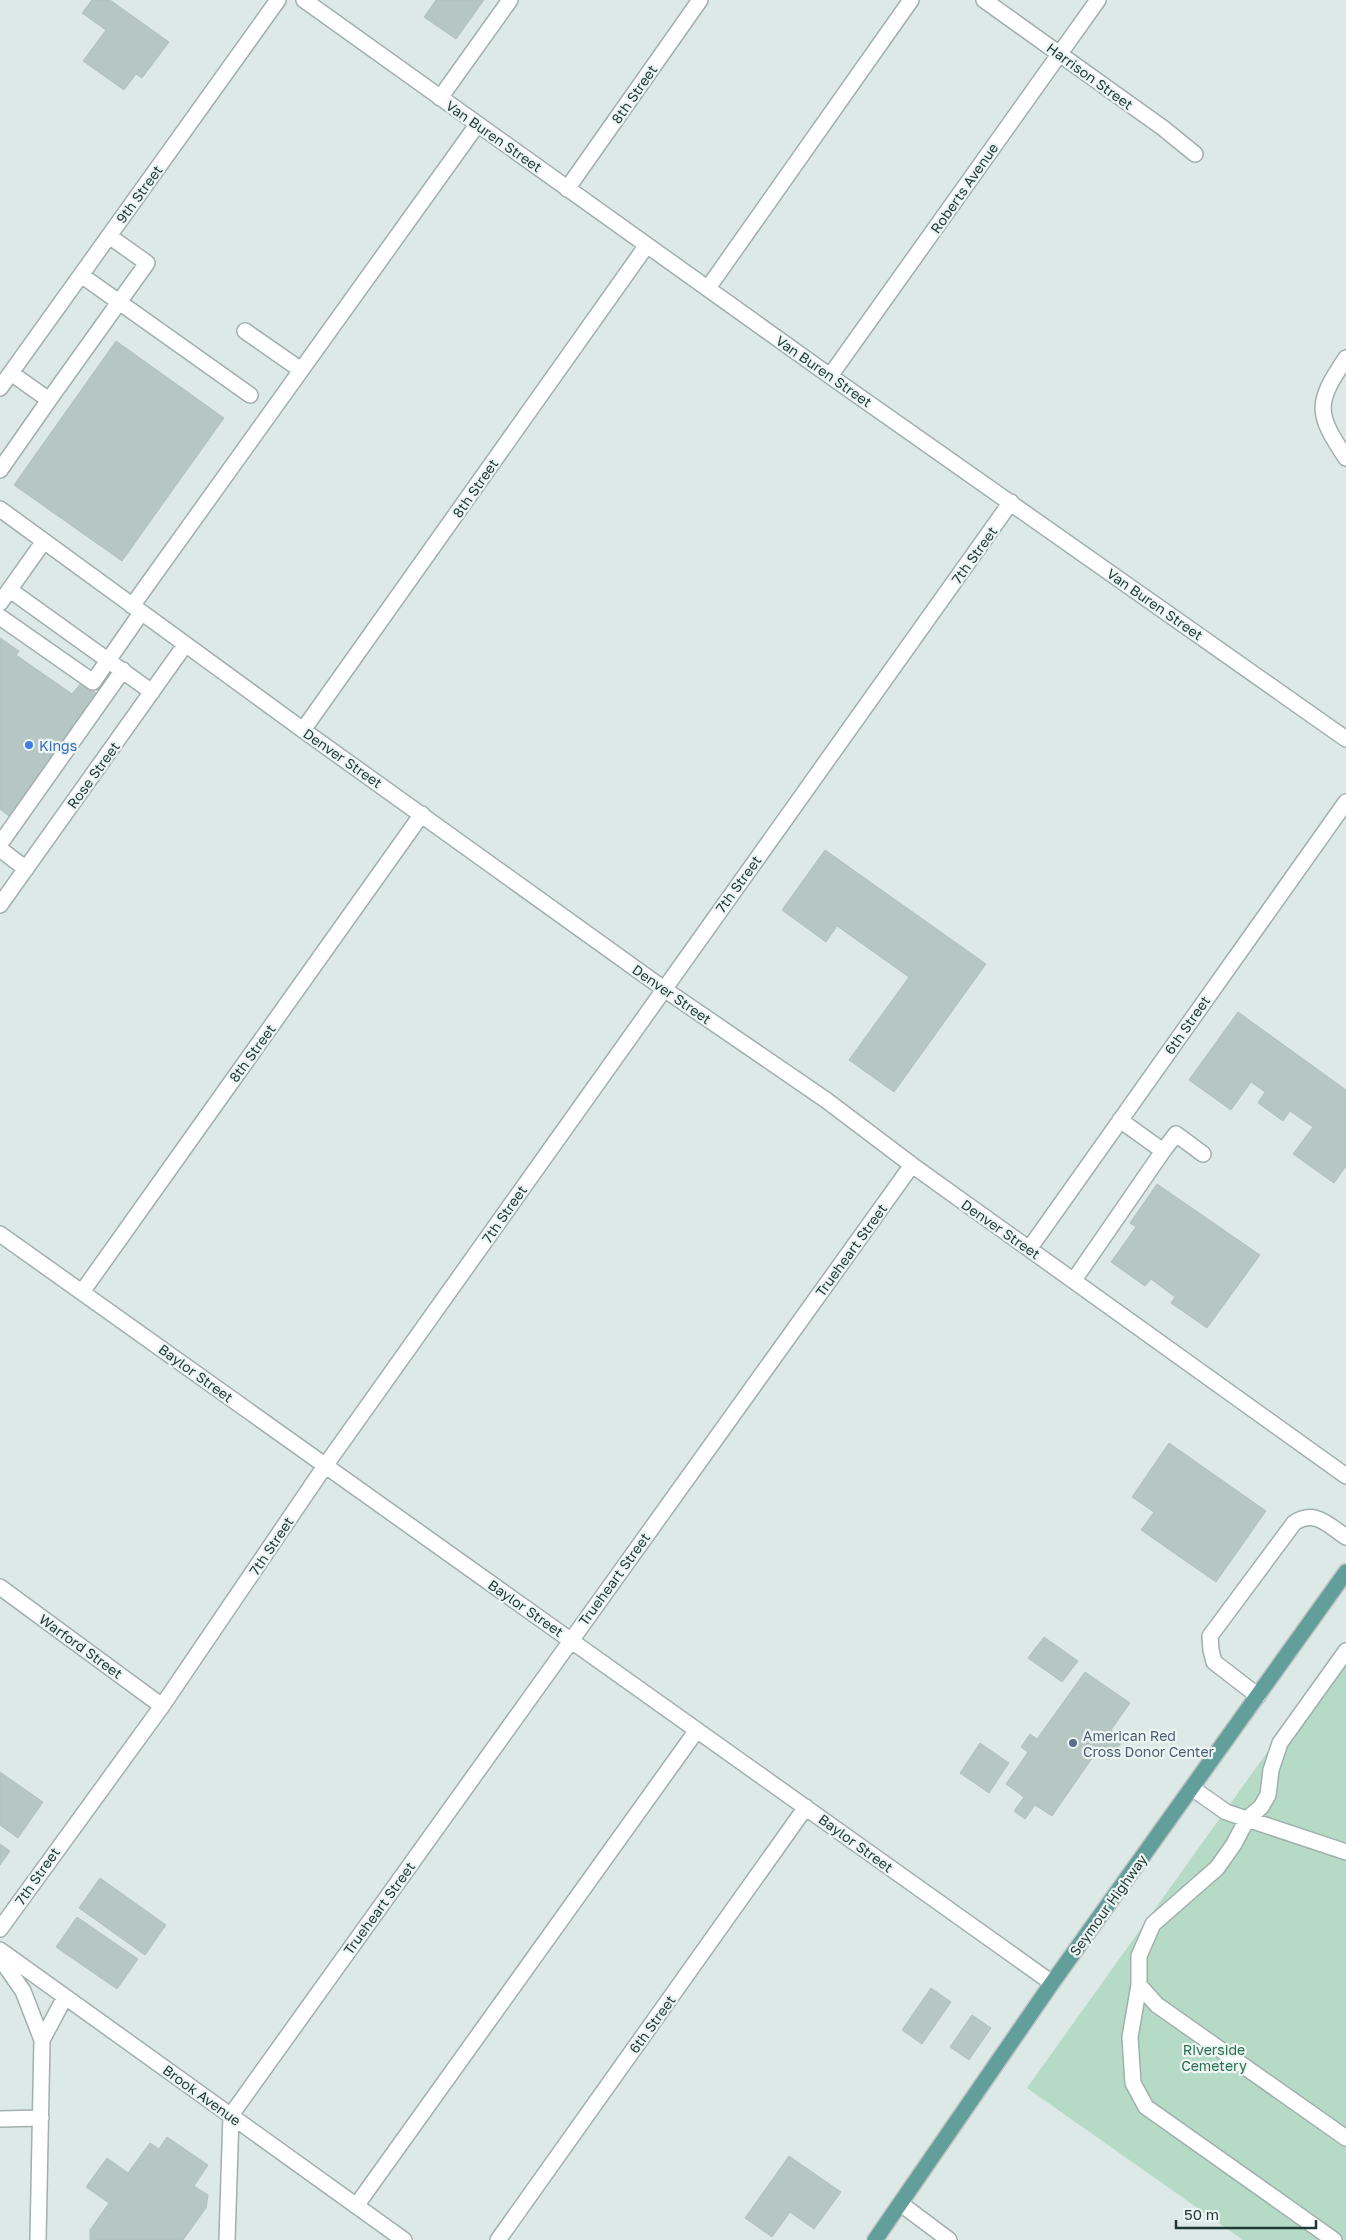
<svg xmlns="http://www.w3.org/2000/svg" width="1346" height="2240" viewBox="0 0 1346 2240" font-family="'Golos Text',sans-serif">
  <rect width="100%" height="100%" fill="#dde9e6"/>
  <path fill="#b5dac6" d="M 1346,1642 L 1346,2240 L 1243,2240 L 1027,2088 Z"/>
  <path fill="#b6c6c2" stroke="#b0c2be" d="M 92,0 L 110,0 L 169,42 L 142,78 L 136,74 L 124,90 L 83,61 L 106,30 L 82,13 Z
    M 436,0 L 484,0 L 456,39 L 424,17 Z
    M 116,341 L 224,418 L 122,561 L 14,485 Z
    M 0,638 L 19,651 L 16,655 L 72,694 L 81,683 L 96,693 L 23,796 L 28,800 L 14,820 L 0,809 Z
    M 825,850 L 986,964 L 894,1092 L 849,1060 L 909,977 L 837,926 L 826,942 L 782,910 Z
    M 1238,1012 L 1346,1090 L 1346,1166 L 1334,1183 L 1293,1154 L 1313,1127 L 1290,1111 L 1283,1121 L 1258,1103 L 1265,1092 L 1251,1082 L 1231,1110 L 1189,1080 Z
    M 1157,1184 L 1260,1255 L 1207,1328 L 1171,1303 L 1175,1297 L 1151,1279 L 1145,1286 L 1111,1262 L 1136,1227 L 1130,1223 Z
    M 1169,1443 L 1266,1511 L 1216,1582 L 1141,1530 L 1154,1512 L 1132,1497 Z
    M 1044,1637 L 1078,1661 L 1062,1682 L 1028,1658 Z
    M 1085,1672 L 1130,1703 L 1111,1730 L 1124,1739 L 1109,1760 L 1097,1751 L 1052,1816 L 1035,1805 L 1025,1819 L 1014,1811 L 1024,1797 L 1006,1784 L 1028,1752 L 1021,1747 L 1030,1734 L 1037,1739 Z
    M 980,1743 L 1009,1763 L 989,1793 L 960,1773 Z
    M 0,1772 L 43,1802 L 18,1838 L 0,1825 Z
    M 0,1844 L 10,1851 L 0,1865 Z
    M 100,1878 L 166,1925 L 145,1955 L 79,1908 Z
    M 77,1917 L 138,1959 L 117,1989 L 56,1947 Z
    M 931,1988 L 951,2002 L 922,2044 L 902,2030 Z
    M 972,2015 L 991,2028 L 969,2060 L 950,2047 Z
    M 167,2137 L 208,2165 L 194,2186 L 208,2195 L 206,2208 L 183,2240 L 90,2240 L 90,2230 L 109,2203 L 86,2187 L 107,2158 L 128,2173 L 150,2143 L 159,2149 Z
    M 789,2156 L 841,2192 L 814,2229 L 790,2212 L 772,2237 L 745,2218 Z"/>
  <g fill="none" stroke-linecap="round" stroke-linejoin="round">
    <g stroke="#a0b0ae" stroke-width="18">
      <path id="minor" d="M 304,0 L 830,376 L 1346,739
        M 984,0 L 1163,128 L 1195,154
        M 440,98 L 510,0
        M 567,189 L 700,0
        M 81,275 L 250,395
        M 708,288 L 911,0
        M 245,331 L 301,370
        M 1346,358 C 1315,404 1316,413 1346,458
        M 11,373 L 49,400 L 147,263 L 109,236
        M 830,376 L 1098,0
        M 0,388 L 278,0
        M 0,470 L 49,400
        M 0,509 L 303,730 L 664,989 L 826,1100 L 912,1165 L 1346,1476
        M 10,590 L 152,692
        M 0,603 L 44,541
        M 132,606 L 477,125
        M 0,617 L 93,682 L 141,613
        M 303,730 L 647,245
        M 0,844 L 123,670
        M 0,849 L 26,869
        M 0,905 L 185,645
        M 1163,1151 L 1176,1134 L 1203,1154
        M 0,1234 L 1052,1983
        M 1029,1249 L 1346,802
        M 1074,1280 L 1163,1151 L 1120,1120
        M 82,1292 L 422,814
        M 0,1587 L 162,1706
        M 1346,1651 L 1280,1743 L 1271,1770 L 1268,1795 L 1261,1807 L 1247,1819 L 1234,1844 L 1217,1868 L 1153,1924 L 1139,1956 L 1139,1985 L 1157,2005 L 1346,2138
        M 1258,1696 L 1214,1662 L 1211,1650 L 1210,1636 L 1294,1523 C 1315,1509 1328,1525 1346,1537
        M 1192,1788 L 1226,1812 L 1346,1852
        M 0,1929 L 162,1706 L 325,1466 L 1011,502
        M 0,1950 L 404,2240
        M 0,1958 L 23,1991 L 42,2040 L 38,2240
        M 1139,1985 L 1130,2037 L 1133,2083 L 1146,2107 L 1334,2240
        M 42,2040 L 65,1997
        M 0,2119 L 41,2118
        M 901,2204 L 949,2240
        M 356,2206 L 697,1730
        M 227,2240 L 231,2115 L 912,1165
        M 498,2240 L 806,1807"/>
    </g>
    <g stroke="#bcc3c3" stroke-width="18">
      <path id="major" d="M 875,2240 L 1052,1983 L 1346,1572"/>
    </g>
    <use href="#minor" stroke="#fff" stroke-width="15"/>
    <use href="#major" stroke="#629e9a" stroke-width="15"/>
  </g>
  <circle fill="#3f7fe0" stroke="#edf6f3" stroke-width="2" cx="29" cy="745" r="5"/>
  <circle fill="#5c6f8a" stroke="#edf6f3" stroke-width="2" cx="1073" cy="1743" r="5"/>
  <g text-anchor="middle" dominant-baseline="central" stroke-width="4.5" stroke-linejoin="round" paint-order="stroke">
    <g font-size="14" fill="#1f3836" stroke="#edf6f3">
      <text transform="translate(1090 76) rotate(36)">Harrison Street</text>
      <text transform="translate(634 94) rotate(-55)">8th Street</text>
      <text transform="translate(494 136) rotate(35)">Van Buren Street</text>
      <text transform="translate(964 188) rotate(-55)">Roberts Avenue</text>
      <text transform="translate(139 194) rotate(-54)">9th Street</text>
      <text transform="translate(824 371) rotate(35)">Van Buren Street</text>
      <text transform="translate(475 488) rotate(-55)">8th Street</text>
      <text transform="translate(974 555) rotate(-54)">7th Street</text>
      <text transform="translate(1155 604) rotate(35)">Van Buren Street</text>
      <text transform="translate(343 758) rotate(35)">Denver Street</text>
      <text transform="translate(93 775) rotate(-54)">Rose Street</text>
      <text transform="translate(738 884) rotate(-54)">7th Street</text>
      <text transform="translate(672 994) rotate(35)">Denver Street</text>
      <text transform="translate(1187 1025) rotate(-55)">6th Street</text>
      <text transform="translate(252 1053) rotate(-54)">8th Street</text>
      <text transform="translate(504 1214) rotate(-55)">7th Street</text>
      <text transform="translate(1001 1229) rotate(35)">Denver Street</text>
      <text transform="translate(851 1250) rotate(-54)">Trueheart Street</text>
      <text transform="translate(196 1373) rotate(36)">Baylor Street</text>
      <text transform="translate(271 1546) rotate(-56)">7th Street</text>
      <text transform="translate(614 1579) rotate(-54)">Trueheart Street</text>
      <text transform="translate(526 1608) rotate(35)">Baylor Street</text>
      <text transform="translate(81 1646) rotate(36)">Warford Street</text>
      <text transform="translate(856 1843) rotate(36)">Baylor Street</text>
      <text transform="translate(37 1876) rotate(-55)">7th Street</text>
      <text transform="translate(1108 1905) rotate(-54)">Seymour Highway</text>
      <text transform="translate(379 1908) rotate(-54)">Trueheart Street</text>
      <text transform="translate(652 2024) rotate(-54)">6th Street</text>
      <text transform="translate(202 2095) rotate(36)">Brook Avenue</text>
    </g>
    <g font-size="14" fill="#366cbe" stroke="#edf6f3" text-anchor="start">
      <text x="39" y="745">Kings</text>
    </g>
    <g font-size="14" fill="#4e5e75" stroke="#edf6f3" text-anchor="start">
      <text x="1083" y="1735">American Red<tspan x="1083" dy="16">Cross Donor Center</tspan></text>
    </g>
    <g font-size="14" fill="#2a6e51" stroke="#edf6f3">
      <text x="1214" y="2049">Riverside<tspan x="1214" dy="16">Cemetery</tspan></text>
    </g>
  </g>
  <path d="M1176 2220v8h140v-8" fill="none" stroke="#1f3836" stroke-width="2.5"/>
  <text x="1184" y="2220" font-size="15" fill="#1f3836" stroke="#edf6f3" stroke-width="4" paint-order="stroke">50 m</text>
</svg>
